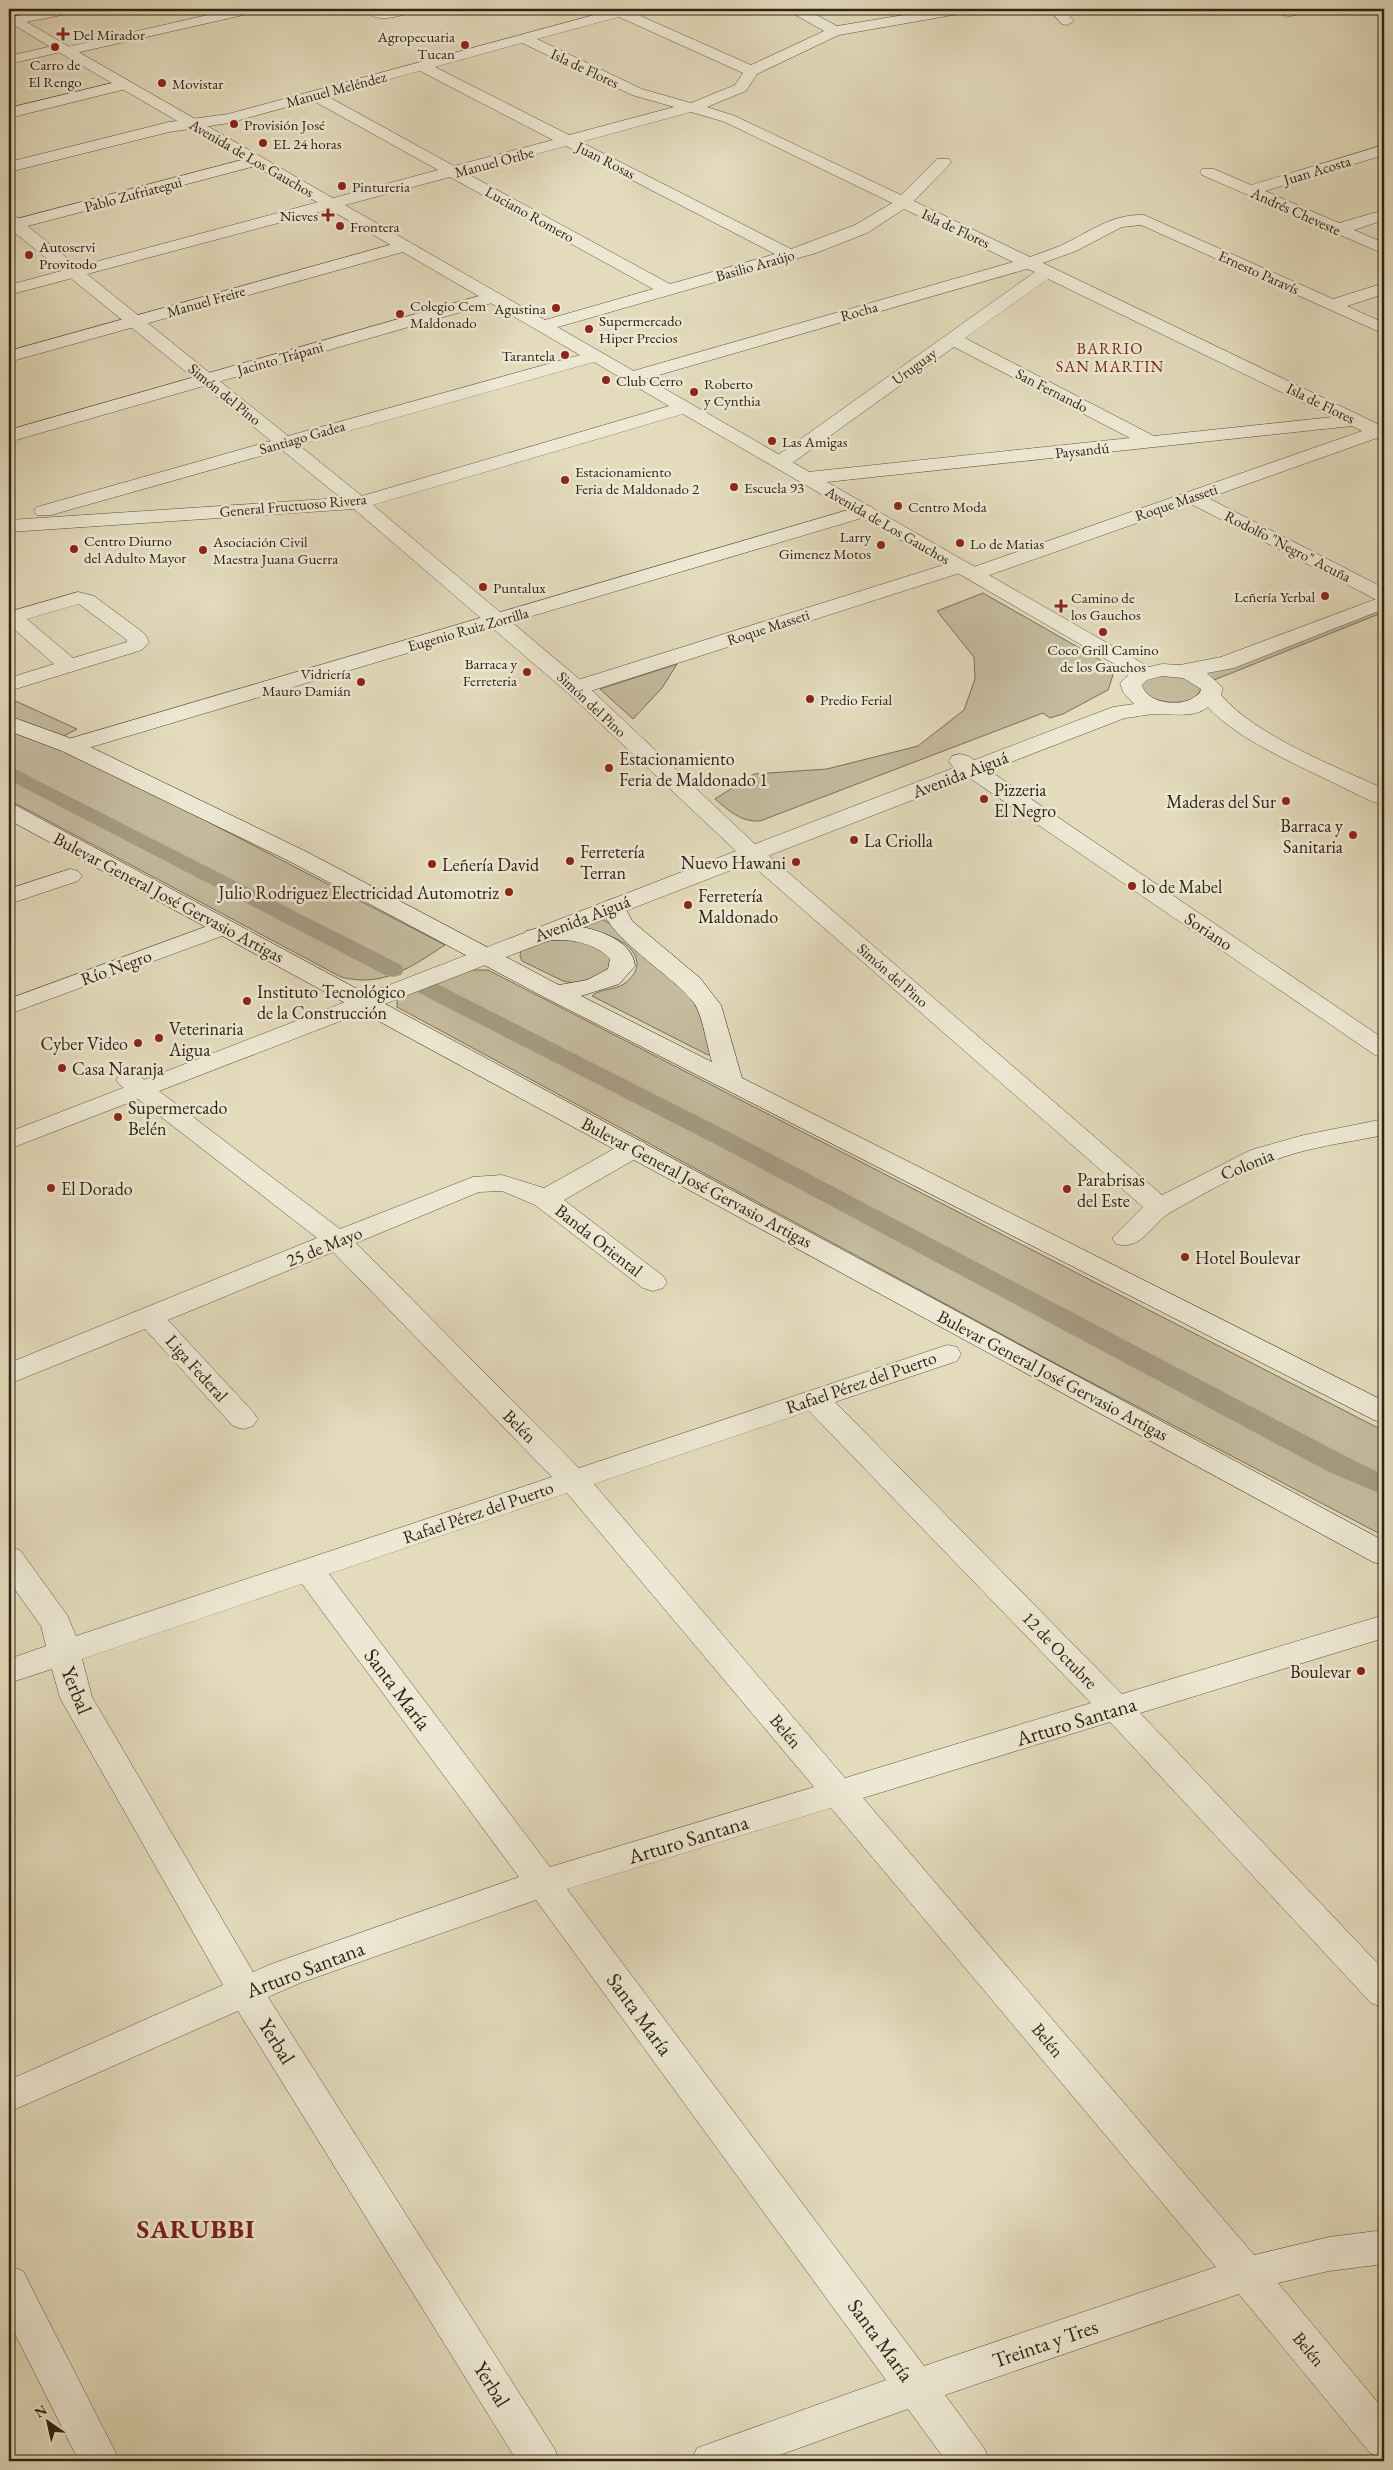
<svg xmlns="http://www.w3.org/2000/svg" width="1393" height="2470" viewBox="0 0 1393 2470" font-family="'EB Garamond',serif">
  <rect width="100%" height="100%" fill="#e3dbbc"/>
  <filter id="stains"><feTurbulence type="fractalNoise" baseFrequency=".004" numOctaves="4"/><feColorMatrix values="0 0 0 0 .2 0 0 0 0 .09 0 0 0 0 .02 0 0 0 .5 -.17"/></filter>
  <radialGradient id="worn" r=".72"><stop offset=".6" stop-color="#630" stop-opacity="0"/><stop offset="1" stop-color="#630" stop-opacity=".3"/></radialGradient>
  <path fill="#c5bc9f" stroke="#7a6f5a" d="M 983,593 L 1111,666 L 1113,675 L 1108,690 L 1063,714 L 1050,718 L 1043,713 L 760,821 C 741,822 729,811 715,799 L 754,774 L 827,769 L 918,746 L 964,710 L 975,679 L 974,657 L 937,611 Z
    M 1384,607 L 1384,612 L 1214,680 L 1202,672 L 1231,666 Z
    M 677,664 L 662,688 L 633,719 L 600,689 Z
    M 1176,673 L 1201,688 C 1196,706 1166,704 1152,698 C 1147,696 1143,692 1140,689 L 1142,679 Z
    M 9,698 L 77,729 L 64,736 L 9,717 Z
    M 9,731 L 54,747 L 120,776 L 445,945 C 411,967 383,988 341,977 L 9,800 Z
    M 601,919 C 618,923 676,983 693,999 L 699,1011 L 712,1054 L 708,1055 L 592,996 C 599,989 614,990 624,984 C 651,964 631,942 606,935 C 595,931 583,930 572,928 Z
    M 554,940 C 585,940 592,943 615,962 L 605,976 L 573,983 L 563,981 L 522,961 L 520,956 L 521,949 L 541,942 Z
    M 471,970 L 488,970 L 1384,1431 L 1384,1536 L 1062,1367 L 397,1007 L 397,997 Z"/>
  <g fill="none" stroke-linecap="round" stroke-linejoin="round">
    <path fill="#a69c83" fill-rule="evenodd" d="M 9,766 L 401,965 L 404,970 L 401,975 L 393,977 L 385,975 L 9,780 Z
      M 427,981 L 435,983 L 735,1135 L 1351,1459 L 1384,1475 L 1384,1495 L 1331,1473 L 717,1145 L 419,993 L 416,988 L 419,983 Z"/>
    <g stroke="#5d503e" stroke-width="1">
      <path id="minor" d="M 51,9 L 79,9 L 72,13 L 16,24 L 9,20 L 11,17 Z
        M 234,9 L 259,9 L 252,13 L 67,55 L 61,52 L 9,64 L 9,56 L 61,44 L 67,47 Z
        M 363,9 L 416,9 L 414,12 C 397,16 376,25 363,9 Z
        M 616,9 L 640,9 L 634,13 L 751,65 L 824,31 L 790,12 L 788,9 L 805,9 L 837,26 L 940,9 L 971,9 L 964,13 L 839,35 L 757,74 L 746,91 L 707,107 L 735,116 L 901,195 L 937,159 L 949,159 L 951,162 L 949,165 L 914,201 L 1030,257 C 1043,252 1057,248 1070,241 C 1095,228 1115,214 1144,215 L 1333,299 L 1384,283 L 1384,294 L 1347,306 L 1384,323 L 1384,334 L 1141,225 L 1122,227 L 1076,251 L 1043,263 L 1384,427 L 1384,440 L 1377,438 L 1208,498 L 1384,588 L 1384,602 L 1377,600 L 1191,504 L 981,578 L 974,580 L 967,578 L 964,574 L 966,571 L 584,693 L 576,694 L 568,693 L 565,688 L 568,683 L 953,562 L 960,560 L 967,562 L 970,566 L 968,569 L 1362,431 L 1352,426 L 808,484 L 801,482 L 798,478 L 801,474 L 808,472 L 1130,438 L 954,347 L 788,466 L 774,466 L 771,462 L 774,458 L 1035,272 L 1027,269 L 638,381 L 626,381 L 623,377 L 626,373 L 1013,262 L 904,209 L 867,233 L 816,253 L 544,331 L 538,330 L 535,326 L 538,322 L 653,289 L 450,177 L 9,295 L 9,285 L 438,170 L 312,100 L 229,123 L 169,132 L 9,172 L 9,162 L 169,122 L 228,114 ZM 619,17 L 743,73 L 735,85 L 691,103 L 642,89 L 537,39 ZM 522,43 L 632,95 L 674,107 L 569,135 L 435,67 ZM 420,71 L 553,140 L 454,166 L 327,96 ZM 691,112 L 725,122 L 892,203 L 855,225 L 791,249 L 581,142 ZM 566,146 L 775,254 L 670,284 L 466,173 ZM 1048,279 L 1333,417 L 1154,436 L 965,338 Z
        M 1048,9 L 1063,9 L 1074,21 L 1067,25 L 1062,24 Z
        M 1286,9 L 1307,9 L 1305,12 L 1287,17 L 1280,13 Z
        M 125,80 L 133,85 L 130,88 L 9,118 L 9,108 Z
        M 1384,145 L 1384,155 L 1265,191 L 1339,223 L 1384,210 L 1384,220 L 1354,230 L 1384,243 L 1384,254 L 1202,175 L 1200,172 L 1202,169 L 1214,169 L 1251,185 Z
        M 257,156 L 263,158 L 265,161 L 263,164 L 9,231 L 9,221 Z
        M 404,241 L 410,242 L 412,246 L 410,250 L 9,362 L 9,351 Z
        M 493,292 L 499,293 L 502,297 L 499,301 L 9,442 L 9,430 Z
        M 865,505 L 872,507 L 875,511 L 872,515 L 78,751 L 70,753 L 62,751 L 59,746 L 62,741 Z
        M 78,592 L 94,596 L 145,634 L 149,642 L 142,650 L 9,691 L 9,678 L 54,664 L 9,625 L 9,612 ZM 79,604 L 127,640 L 127,642 L 73,658 L 27,619 Z
        M 960,754 L 968,756 L 1384,1039 L 1384,1058 L 1375,1055 L 952,766 L 949,761 L 952,756 Z
        M 752,846 L 760,848 L 1162,1195 L 1251,1150 L 1304,1135 L 1384,1119 L 1384,1135 C 1346,1143 1306,1147 1270,1162 C 1237,1174 1202,1195 1171,1212 C 1151,1223 1143,1251 1116,1244 L 1112,1238 L 1143,1207 L 744,858 L 740,853 L 744,848 Z
        M 70,869 L 78,871 L 82,876 L 78,881 L 9,904 L 9,889 Z
        M 224,920 L 233,922 L 236,927 L 233,932 L 9,1014 L 9,999 Z
        M 129,1072 L 138,1075 L 340,1229 L 473,1177 L 502,1175 L 544,1188 L 626,1142 L 635,1140 L 644,1142 L 648,1148 L 644,1154 L 564,1200 L 663,1276 L 667,1282 L 663,1288 L 653,1291 L 643,1288 L 535,1205 L 502,1191 L 479,1192 L 356,1243 L 579,1468 L 947,1345 L 957,1347 L 961,1354 L 957,1361 L 835,1402 L 1122,1694 L 1384,1615 L 1384,1638 L 1140,1713 L 1384,1970 L 1384,2008 L 1371,2003 L 1110,1722 L 863,1798 L 1254,2255 L 1329,2237 L 1384,2230 L 1384,2264 L 1329,2271 L 1278,2283 L 1384,2410 L 1384,2459 L 1370,2453 L 1239,2294 L 945,2395 L 984,2448 L 990,2461 L 946,2461 L 908,2409 L 763,2461 L 691,2461 L 697,2448 L 886,2380 L 536,1900 L 300,1983 L 268,1997 L 554,2448 L 560,2461 L 517,2461 L 238,2011 L 9,2112 L 9,2080 L 223,1985 L 60,1698 L 52,1669 L 9,1683 L 9,1659 L 46,1646 L 41,1626 L 9,1581 L 9,1547 L 20,1550 L 67,1615 L 76,1636 L 552,1477 L 333,1252 L 168,1320 L 253,1412 L 258,1419 L 253,1426 L 243,1429 L 233,1426 L 145,1329 L 9,1384 L 9,1363 L 317,1238 L 120,1085 L 116,1080 L 120,1075 ZM 809,1411 L 1091,1703 L 845,1778 L 594,1484 ZM 567,1493 L 814,1787 L 550,1867 L 329,1574 ZM 302,1584 L 519,1877 L 274,1963 L 253,1972 L 92,1697 L 82,1659 ZM 831,1808 L 1216,2267 L 924,2366 L 567,1889 Z
        M 9,2266 L 23,2271 L 120,2461 L 79,2461 L 9,2322 Z"/>
    </g>
    <g stroke="#5d503e" stroke-width="1">
      <path id="tertiary" d="M 9,12 L 1149,667 L 1162,664 L 1180,665 L 1221,657 L 1384,596 L 1384,609 L 1234,668 L 1207,673 L 1223,688 L 1221,695 C 1256,736 1335,766 1384,789 L 1384,805 C 1368,801 1353,792 1338,785 C 1300,766 1236,739 1208,707 C 1192,719 1175,713 1157,714 C 1147,714 1136,717 1125,718 L 9,1149 L 9,1132 L 736,851 L 568,693 L 354,509 L 9,532 L 9,520 L 341,498 L 282,450 L 51,515 L 37,515 L 34,511 L 37,507 L 271,441 L 9,228 L 9,215 L 15,216 L 288,436 L 580,355 L 62,54 L 9,22 ZM 594,362 L 669,406 L 362,496 L 299,445 ZM 683,414 L 1130,673 L 1120,683 L 1123,692 L 1134,704 L 1113,707 L 755,844 L 584,683 L 373,505 ZM 1162,676 L 1183,678 L 1201,689 L 1200,693 C 1196,696 1191,700 1186,701 C 1172,706 1146,701 1142,685 L 1147,680 Z"/>
    </g>
    <g stroke="#302214" stroke-width="1">
      <path id="secondary" d="M 9,716 L 78,741 L 305,851 L 559,985 L 587,980 L 608,969 L 610,959 C 596,944 574,939 554,940 C 544,941 536,944 526,941 L 523,936 L 526,931 C 539,928 552,925 566,925 C 589,926 633,938 635,966 L 619,984 L 581,996 L 712,1062 C 707,1047 703,1016 694,1003 C 673,975 606,937 602,906 L 606,901 L 614,899 L 622,901 L 632,921 L 700,978 L 721,1005 L 742,1078 L 1384,1401 L 1384,1423 L 1374,1420 L 546,998 L 289,861 L 62,751 L 9,731 Z
        M 9,804 L 17,806 L 1384,1541 L 1384,1565 L 1373,1562 L 9,820 Z"/>
    </g>
    <use href="#minor" fill="#ede8d3" fill-rule="evenodd"/>
    <use href="#tertiary" fill="#ede8d3" fill-rule="evenodd"/>
    <use href="#secondary" fill="#ede8d3" fill-rule="evenodd"/>
  </g>
  <g fill="#8f2418" stroke="#ede8d3" stroke-width="2">
    <path d="M60.5 26.5h5v5h5v5h-5v5h-5v-5h-5v-5h5z"/>
    <circle cx="465" cy="45" r="5"/>
    <circle cx="55" cy="47" r="5"/>
    <circle cx="162" cy="83" r="5"/>
    <circle cx="234" cy="124" r="5"/>
    <circle cx="263" cy="143" r="5"/>
    <circle cx="342" cy="186" r="5"/>
    <path d="M325.5 207.5h5v5h5v5h-5v5h-5v-5h-5v-5h5z"/>
    <circle cx="340" cy="226" r="5"/>
    <circle cx="29" cy="255" r="5"/>
    <circle cx="556" cy="308" r="5"/>
    <circle cx="400" cy="314" r="5"/>
    <circle cx="589" cy="329" r="5"/>
    <circle cx="565" cy="355" r="5"/>
    <circle cx="606" cy="380" r="5"/>
    <circle cx="694" cy="392" r="5"/>
    <circle cx="772" cy="441" r="5"/>
    <circle cx="565" cy="480" r="5"/>
    <circle cx="734" cy="487" r="5"/>
    <circle cx="898" cy="506" r="5"/>
    <circle cx="960" cy="543" r="5"/>
    <circle cx="881" cy="545" r="5"/>
    <circle cx="74" cy="549" r="5"/>
    <circle cx="203" cy="550" r="5"/>
    <circle cx="483" cy="587" r="5"/>
    <circle cx="1325" cy="596" r="5"/>
    <path d="M1058.5 598.5h5v5h5v5h-5v5h-5v-5h-5v-5h5z"/>
    <circle cx="1103" cy="632" r="5"/>
    <circle cx="527" cy="672" r="5"/>
    <circle cx="361" cy="682" r="5"/>
    <circle cx="810" cy="699" r="5"/>
    <circle cx="609" cy="768" r="5"/>
    <circle cx="984" cy="799" r="5"/>
    <circle cx="1286" cy="801" r="5"/>
    <circle cx="1353" cy="835" r="5"/>
    <circle cx="854" cy="840" r="5"/>
    <circle cx="570" cy="861" r="5"/>
    <circle cx="796" cy="862" r="5"/>
    <circle cx="432" cy="864" r="5"/>
    <circle cx="1132" cy="886" r="5"/>
    <circle cx="509" cy="892" r="5"/>
    <circle cx="688" cy="905" r="5"/>
    <circle cx="247" cy="1001" r="5"/>
    <circle cx="159" cy="1038" r="5"/>
    <circle cx="138" cy="1043" r="5"/>
    <circle cx="62" cy="1068" r="5"/>
    <circle cx="118" cy="1117" r="5"/>
    <circle cx="51" cy="1188" r="5"/>
    <circle cx="1067" cy="1189" r="5"/>
    <circle cx="1185" cy="1257" r="5"/>
    <circle cx="1361" cy="1671" r="5"/>
  </g>
  <g text-anchor="middle" dominant-baseline="central" stroke-width="5" stroke-linejoin="round" paint-order="stroke">
    <g font-size="15" fill="#302214" stroke="#ede8d3" text-anchor="start">
      <text x="73" y="34">Del Mirador</text>
      <text x="455" y="36" text-anchor="end">Agropecuaria<tspan x="455" dy="17">Tucan</tspan></text>
      <text x="55" y="64" text-anchor="middle">Carro de<tspan x="55" dy="17">El Rengo</tspan></text>
      <text x="172" y="83">Movistar</text>
      <text x="244" y="124">Provisión José</text>
      <text x="273" y="143">EL 24 horas</text>
      <text x="352" y="186">Pintureria</text>
      <text x="318" y="215" text-anchor="end">Nieves</text>
      <text x="350" y="226">Frontera</text>
      <text x="39" y="246">Autoservi<tspan x="39" dy="17">Provitodo</tspan></text>
      <text x="410" y="305">Colegio Cem<tspan x="410" dy="17">Maldonado</tspan></text>
      <text x="546" y="308" text-anchor="end">Agustina</text>
      <text x="599" y="320">Supermercado<tspan x="599" dy="17">Hiper Precios</tspan></text>
      <text x="555" y="355" text-anchor="end">Tarantela</text>
      <text x="616" y="380">Club Cerro</text>
      <text x="704" y="383">Roberto<tspan x="704" dy="17">y Cynthia</tspan></text>
      <text x="782" y="441">Las Amigas</text>
      <text x="575" y="471">Estacionamiento<tspan x="575" dy="17">Feria de Maldonado 2</tspan></text>
      <text x="744" y="487">Escuela 93</text>
      <text x="908" y="506">Centro Moda</text>
      <text x="871" y="536" text-anchor="end">Larry<tspan x="871" dy="17">Gimenez Motos</tspan></text>
      <text x="84" y="540">Centro Diurno<tspan x="84" dy="17">del Adulto Mayor</tspan></text>
      <text x="213" y="541">Asociación Civil<tspan x="213" dy="17">Maestra Juana Guerra</tspan></text>
      <text x="970" y="543">Lo de Matias</text>
      <text x="493" y="587">Puntalux</text>
      <text x="1315" y="596" text-anchor="end">Leñería Yerbal</text>
      <text x="1071" y="597">Camino de<tspan x="1071" dy="17">los Gauchos</tspan></text>
      <text x="1103" y="649" text-anchor="middle">Coco Grill Camino<tspan x="1103" dy="17">de los Gauchos</tspan></text>
      <text x="517" y="663" text-anchor="end">Barraca y<tspan x="517" dy="17">Ferreteria</tspan></text>
      <text x="351" y="673" text-anchor="end">Vidriería<tspan x="351" dy="17">Mauro Damián</tspan></text>
      <text x="820" y="699">Predio Ferial</text>
    </g>
    <g font-size="15" fill="#302214" stroke="#ede8d3">
      <text transform="translate(585 68) rotate(25)">Isla de Flores</text>
      <text transform="translate(336 89) rotate(-15)">Manuel Meléndez</text>
      <text transform="translate(252 158) rotate(30)">Avenida de Los Gauchos</text>
      <text transform="translate(606 160) rotate(27)">Juan Rosas</text>
      <text transform="translate(494 162) rotate(-15)">Manuel Oribe</text>
      <text transform="translate(1317 170) rotate(-17)">Juan Acosta</text>
      <text transform="translate(133 194) rotate(-15)">Pablo Zufriategui</text>
      <text transform="translate(1296 211) rotate(24)">Andrés Cheveste</text>
      <text transform="translate(530 214) rotate(29)">Luciano Romero</text>
      <text transform="translate(956 228) rotate(25)">Isla de Flores</text>
      <text transform="translate(755 265) rotate(-16)">Basilio Araújo</text>
      <text transform="translate(1259 272) rotate(24)">Ernesto Paravís</text>
      <text transform="translate(206 301) rotate(-16)">Manuel Freire</text>
      <text transform="translate(859 311) rotate(-16)">Rocha</text>
      <text transform="translate(280 358) rotate(-16)">Jacinto Trápani</text>
      <text transform="translate(914 366) rotate(-36)">Uruguay</text>
      <text transform="translate(1052 390) rotate(27)">San Fernando</text>
      <text transform="translate(225 394) rotate(39)">Simón del Pino</text>
      <text transform="translate(1321 403) rotate(26)">Isla de Flores</text>
      <text transform="translate(302 437) rotate(-16)">Santiago Gadea</text>
      <text transform="translate(1082 450) rotate(-6)">Paysandú</text>
      <text transform="translate(1176 502) rotate(-19)">Roque Masseti</text>
      <text transform="translate(293 505) rotate(-5)">General Fructuoso Rivera</text>
      <text transform="translate(888 525) rotate(30)">Avenida de Los Gauchos</text>
      <text transform="translate(1288 546) rotate(27)">Rodolfo "Negro" Acuña</text>
      <text transform="translate(768 627) rotate(-18)">Roque Masseti</text>
      <text transform="translate(468 629) rotate(-16)">Eugenio Ruiz Zorrilla</text>
      <text transform="translate(592 704) rotate(43)">Simón del Pino</text>
      <text transform="translate(893 975) rotate(41)">Simón del Pino</text>
    </g>
    <g font-size="16" letter-spacing="1" fill="#7a1f14" stroke="#ede8d3">
      <text x="1110" y="348">BARRIO<tspan x="1110" dy="18">SAN MARTIN</tspan></text>
    </g>
    <g font-size="18" fill="#302214" stroke="#ede8d3" text-anchor="start">
      <text x="619" y="758">Estacionamiento<tspan x="619" dy="21">Feria de Maldonado 1</tspan></text>
      <text x="994" y="789">Pizzeria<tspan x="994" dy="21">El Negro</tspan></text>
      <text x="1276" y="801" text-anchor="end">Maderas del Sur</text>
      <text x="1343" y="825" text-anchor="end">Barraca y<tspan x="1343" dy="21">Sanitaria</tspan></text>
      <text x="864" y="840">La Criolla</text>
      <text x="580" y="851">Ferretería<tspan x="580" dy="21">Terran</tspan></text>
      <text x="786" y="862" text-anchor="end">Nuevo Hawani</text>
      <text x="442" y="864">Leñería David</text>
      <text x="1142" y="886">lo de Mabel</text>
      <text x="499" y="892" text-anchor="end">Julio Rodriguez Electricidad Automotriz</text>
      <text x="698" y="895">Ferretería<tspan x="698" dy="21">Maldonado</tspan></text>
      <text x="257" y="991">Instituto Tecnológico<tspan x="257" dy="21">de la Construcción</tspan></text>
      <text x="169" y="1028">Veterinaria<tspan x="169" dy="21">Aigua</tspan></text>
      <text x="128" y="1043" text-anchor="end">Cyber Video</text>
      <text x="72" y="1068">Casa Naranja</text>
      <text x="128" y="1107">Supermercado<tspan x="128" dy="21">Belén</tspan></text>
      <text x="1077" y="1179">Parabrisas<tspan x="1077" dy="21">del Este</tspan></text>
      <text x="61" y="1188">El Dorado</text>
      <text x="1195" y="1257">Hotel Boulevar</text>
      <text x="1351" y="1671" text-anchor="end">Boulevar</text>
    </g>
    <g font-size="18" fill="#302214" stroke="#ede8d3">
      <text transform="translate(960 774) rotate(-21)">Avenida Aiguá</text>
      <text transform="translate(169 897) rotate(28)">Bulevar General José Gervasio Artigas</text>
      <text transform="translate(582 918) rotate(-21)">Avenida Aiguá</text>
      <text transform="translate(1209 931) rotate(34)">Soriano</text>
      <text transform="translate(116 967) rotate(-20)">Río Negro</text>
      <text transform="translate(1247 1164) rotate(-22)">Colonia</text>
      <text transform="translate(697 1182) rotate(28)">Bulevar General José Gervasio Artigas</text>
      <text transform="translate(599 1240) rotate(38)">Banda Oriental</text>
      <text transform="translate(324 1246) rotate(-22)">25 de Mayo</text>
      <text transform="translate(197 1368) rotate(48)">Liga Federal</text>
      <text transform="translate(1053 1375) rotate(28)">Bulevar General José Gervasio Artigas</text>
      <text transform="translate(861 1382) rotate(-19)">Rafael Pérez del Puerto</text>
      <text transform="translate(520 1426) rotate(45)">Belén</text>
      <text transform="translate(478 1512) rotate(-19)">Rafael Pérez del Puerto</text>
      <text transform="translate(1060 1650) rotate(46)">12 de Octubre</text>
      <text transform="translate(786 1731) rotate(50)">Belén</text>
      <text transform="translate(1048 2040) rotate(50)">Belén</text>
      <text transform="translate(1309 2349) rotate(50)">Belén</text>
    </g>
    <g font-size="21" fill="#302214" stroke="#ede8d3">
      <text transform="translate(398 1689) rotate(53)">Santa María</text>
      <text transform="translate(77 1690) rotate(68)">Yerbal</text>
      <text transform="translate(1076 1721) rotate(-17)">Arturo Santana</text>
      <text transform="translate(688 1839) rotate(-17)">Arturo Santana</text>
      <text transform="translate(305 1969) rotate(-21)">Arturo Santana</text>
      <text transform="translate(640 2014) rotate(54)">Santa María</text>
      <text transform="translate(277 2041) rotate(58)">Yerbal</text>
      <text transform="translate(881 2340) rotate(54)">Santa María</text>
      <text transform="translate(1045 2343) rotate(-19)">Treinta y Tres</text>
      <text transform="translate(492 2384) rotate(58)">Yerbal</text>
    </g>
    <g font-size="26" font-weight="bold" letter-spacing="1" fill="#7a1f14" stroke="#ede8d3">
      <text x="196" y="2229">SARUBBI</text>
    </g>
  </g>
  <rect width="1393" height="2470" fill="none" stroke="#e3dbbc" stroke-width="30"/>
  <rect x="10" y="10" width="1373" height="2450" fill="none" stroke="#302214" stroke-width="2.5"/>
  <rect x="15" y="15" width="1363" height="2440" fill="none" stroke="#302214"/>
  <g transform="translate(48 2422) rotate(326)" stroke="#ede8d3" stroke-width="4" paint-order="stroke">
  <path d="M0-4L9 19L0 12L-9 19Z" fill="#302214"/>
  <text y="-8" font-size="14" font-weight="bold" text-anchor="middle" fill="#302214">N</text>
  </g>
  <rect width="100%" height="100%" filter="url(#stains)"/>
  <rect width="100%" height="100%" fill="url(#worn)"/>
</svg>
